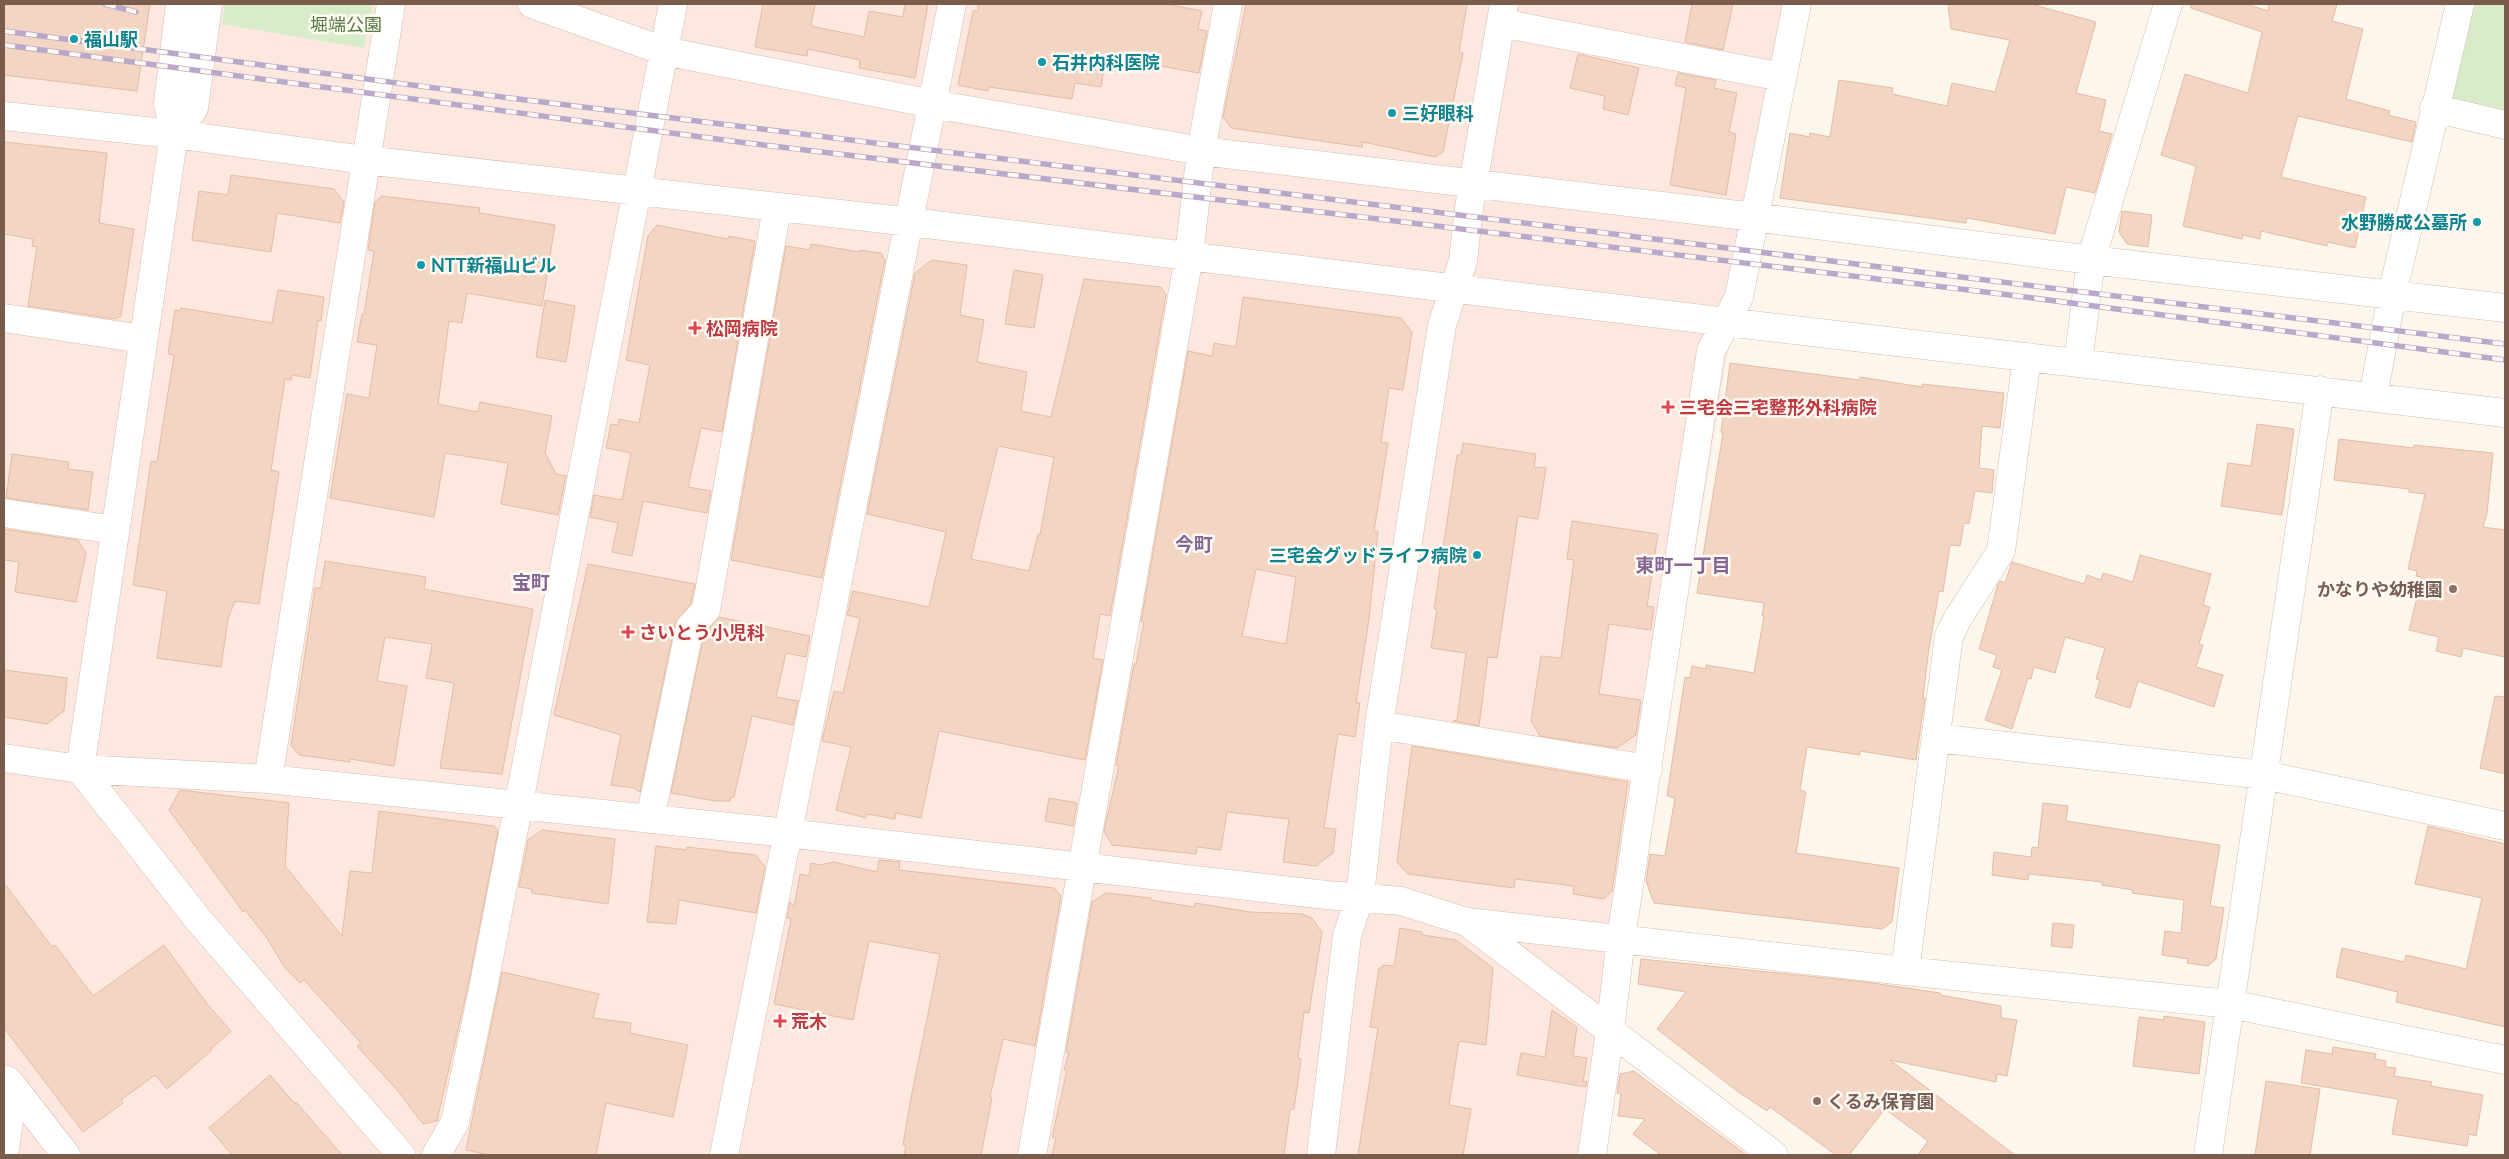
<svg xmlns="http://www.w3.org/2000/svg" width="2509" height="1159" viewBox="0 0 2509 1159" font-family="Lato,'Noto Sans JP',sans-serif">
  <rect width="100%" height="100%" fill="#fdf6ec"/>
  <path fill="#fde8e0" d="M 4,4 L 1796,4 L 1743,306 L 1728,349 L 1598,1155 L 4,1155 Z"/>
  <path fill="#d8ecc9" d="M 225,4 L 373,4 L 364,48 L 222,24 Z
    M 2474,4 L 2505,4 L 2505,116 L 2454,104 L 2451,97 Z"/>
  <path fill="#f3d5c3" stroke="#e6bba3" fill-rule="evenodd" d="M 4,4 L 150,4 L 137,91 L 4,75 Z
    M 763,4 L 815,4 L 811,26 L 864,37 L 869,11 L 903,17 L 905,4 L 928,4 L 915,78 L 859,68 L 860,60 L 808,49 L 807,56 L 755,47 Z
    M 978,4 L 1166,4 L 1202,11 L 1198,29 L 1207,31 L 1199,73 L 1106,56 L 1101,87 L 1075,83 L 1072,99 L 989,87 L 988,91 L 958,85 L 973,11 L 978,11 Z
    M 1246,4 L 1467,4 L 1459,52 L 1463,53 L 1443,152 L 1435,157 L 1363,142 L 1362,147 L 1231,128 L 1223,117 Z
    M 1692,4 L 1733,4 L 1723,50 L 1685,42 Z
    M 1948,4 L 2031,4 L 2096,22 L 2076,93 L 2106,100 L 2099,131 L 2112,134 L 2095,193 L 2066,187 L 2055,234 L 1967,218 L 1966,223 L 1780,198 L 1790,133 L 1810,137 L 1810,133 L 1830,137 L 1839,80 L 1893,88 L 1892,94 L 1947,106 L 1952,83 L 1995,92 L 2010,40 L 1951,29 Z
    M 2191,4 L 2246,4 L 2268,11 L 2269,4 L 2337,4 L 2332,21 L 2363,29 L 2346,99 L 2390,111 L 2388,115 L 2416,122 L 2412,142 L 2298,116 L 2281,177 L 2366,197 L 2355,248 L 2328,242 L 2327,246 L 2261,231 L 2260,239 L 2243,235 L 2242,239 L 2183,226 L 2196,166 L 2161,155 L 2185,74 L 2248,93 L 2262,32 L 2191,8 Z
    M 1578,54 L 1639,68 L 1628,115 L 1603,109 L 1605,96 L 1570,88 Z
    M 1678,73 L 1716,80 L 1714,88 L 1737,93 L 1729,132 L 1736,134 L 1726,195 L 1670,185 L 1686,88 L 1675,85 Z
    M 4,142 L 107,153 L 99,223 L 134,229 L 121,316 L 115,319 L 28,306 L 37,247 L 32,246 L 33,239 L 4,234 Z
    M 231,175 L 334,189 L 344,202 L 340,223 L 277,213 L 271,252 L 192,240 L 199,191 L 228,195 Z
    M 382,196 L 480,208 L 479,213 L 555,225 L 542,306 L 467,293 L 462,323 L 449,321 L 438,404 L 478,412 L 480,402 L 552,416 L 545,453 L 556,474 L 566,476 L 558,515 L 501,504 L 508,463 L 445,453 L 434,517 L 330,498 L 347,394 L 369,398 L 377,345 L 357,342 L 362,314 L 364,314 L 374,251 L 368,250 L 375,202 Z
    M 2122,211 L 2152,215 L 2148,247 L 2127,244 L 2119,232 Z
    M 657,225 L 728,239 L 729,236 L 755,241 L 722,432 L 701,428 L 688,487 L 711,491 L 707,513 L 643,501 L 632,556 L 612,552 L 618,523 L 590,517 L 594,495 L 622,500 L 631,453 L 606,448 L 611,424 L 618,425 L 619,419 L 639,423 L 650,365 L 626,360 L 648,236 Z
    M 811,244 L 860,252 L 860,250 L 881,253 L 885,260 L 822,578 L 731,560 L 786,246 L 810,250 Z
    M 932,260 L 967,265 L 960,315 L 984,320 L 977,362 L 1027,372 L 1021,411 L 1051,417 L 1084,279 L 1161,287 L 1166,295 L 1110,616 L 1100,614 L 1093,658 L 1103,660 L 1085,760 L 939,731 L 921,818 L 896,813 L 895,819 L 867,814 L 866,818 L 836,810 L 851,747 L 822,741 L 834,691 L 843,693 L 860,618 L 847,615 L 853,591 L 929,607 L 946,532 L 867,514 L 915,273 ZM 998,446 L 1054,457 L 1040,535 L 1038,534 L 1029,571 L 971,559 Z
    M 1014,270 L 1043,275 L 1034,328 L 1005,324 Z
    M 278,290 L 324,297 L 321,321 L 318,320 L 310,378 L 292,375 L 291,380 L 285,379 L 271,470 L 279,472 L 259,604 L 235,601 L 228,619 L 221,667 L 157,658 L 167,591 L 133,585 L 151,461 L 157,462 L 174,355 L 168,354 L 175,310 L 180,311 L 181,308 L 272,323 Z
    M 1243,297 L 1401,318 L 1412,332 L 1403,390 L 1389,388 L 1381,442 L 1388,443 L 1374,531 L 1378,531 L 1369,619 L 1356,703 L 1360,703 L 1355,737 L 1338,734 L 1324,828 L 1336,829 L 1333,853 L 1316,866 L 1283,862 L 1289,819 L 1227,812 L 1221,850 L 1197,847 L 1196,854 L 1112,845 L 1104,831 L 1119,766 L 1116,765 L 1134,664 L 1136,664 L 1144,622 L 1141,622 L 1188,351 L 1212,356 L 1214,343 L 1236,347 ZM 1256,569 L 1296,577 L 1286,644 L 1242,636 Z
    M 545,300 L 575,306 L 566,362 L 536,357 Z
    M 1730,363 L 1859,380 L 1860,377 L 1922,387 L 1922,384 L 2004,393 L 2000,428 L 1982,426 L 1979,468 L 1994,470 L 1992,493 L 1975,491 L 1969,524 L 1964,523 L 1960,546 L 1950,545 L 1943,592 L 1939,591 L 1928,655 L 1923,698 L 1925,698 L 1916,760 L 1860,751 L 1860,755 L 1807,747 L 1800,790 L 1806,792 L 1796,853 L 1899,868 L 1892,922 L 1882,929 L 1654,903 L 1646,881 L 1650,854 L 1665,856 L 1675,798 L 1667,796 L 1685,677 L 1690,678 L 1692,666 L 1706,669 L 1706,665 L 1754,673 L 1764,616 L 1762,616 L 1764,603 L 1697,593 L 1723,433 L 1721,432 Z
    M 2257,424 L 2294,429 L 2282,515 L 2221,506 L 2228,463 L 2251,466 Z
    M 2339,439 L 2413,448 L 2414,445 L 2493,453 L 2487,513 L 2483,527 L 2505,530 L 2505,657 L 2463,648 L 2461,657 L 2436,651 L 2439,637 L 2409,630 L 2422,577 L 2416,576 L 2417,571 L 2408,569 L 2425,494 L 2409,492 L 2409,489 L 2334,480 Z
    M 1463,443 L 1536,454 L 1534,467 L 1546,468 L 1538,519 L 1518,516 L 1497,658 L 1488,657 L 1479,726 L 1453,721 L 1457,720 L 1466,653 L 1431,648 L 1437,609 L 1434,609 L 1457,455 L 1461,455 Z
    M 12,454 L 69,462 L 68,469 L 93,472 L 88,510 L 6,498 Z
    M 1572,521 L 1658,534 L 1647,606 L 1654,607 L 1651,630 L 1609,624 L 1599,694 L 1641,700 L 1636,735 L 1617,748 L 1540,736 L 1531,721 L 1541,656 L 1561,658 L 1574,560 L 1567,559 Z
    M 4,529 L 78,540 L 86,553 L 76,602 L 15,592 L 19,562 L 4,560 Z
    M 2140,555 L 2211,574 L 2203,605 L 2210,607 L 2199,644 L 2203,645 L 2196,667 L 2223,675 L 2214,707 L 2138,681 L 2130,708 L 2095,697 L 2100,680 L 2096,679 L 2105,648 L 2065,637 L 2055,673 L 2034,667 L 2031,679 L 2028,678 L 2012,729 L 1985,720 L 2002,670 L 1993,667 L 1997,655 L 1979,649 L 1998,584 L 2000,581 L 2005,583 L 2012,562 L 2084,584 L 2087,575 L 2101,580 L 2103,573 L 2133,582 Z
    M 325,561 L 426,577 L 424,589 L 533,609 L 502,774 L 440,768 L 454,683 L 426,678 L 432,644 L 385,637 L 377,681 L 407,686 L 394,766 L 350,759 L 350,762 L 299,755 L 291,745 L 315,588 L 321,588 Z
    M 588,564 L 695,584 L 691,603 L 675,624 L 640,792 L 634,788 L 611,785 L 621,735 L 554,715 Z
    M 719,617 L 810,636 L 806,657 L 786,653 L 776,697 L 798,701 L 793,725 L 752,716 L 734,797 L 731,797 L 730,801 L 715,801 L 671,793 L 704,634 Z
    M 4,670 L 67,678 L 64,711 L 47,724 L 4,717 Z
    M 2495,696 L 2505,697 L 2505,774 L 2480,768 Z
    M 1412,746 L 1628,782 L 1612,891 L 1604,899 L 1573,894 L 1574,886 L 1515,879 L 1514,888 L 1408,874 L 1397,862 Z
    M 180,790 L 289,803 L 285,866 L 342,936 L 350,871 L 372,873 L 379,811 L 494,826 L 498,831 L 468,986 L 437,1121 L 423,1124 L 397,1090 L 357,1046 L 361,1043 L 304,980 L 300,983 L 285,968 L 267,938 L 245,910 L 243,912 L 169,810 Z
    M 1049,798 L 1077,803 L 1073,826 L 1045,821 Z
    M 2043,803 L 2068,806 L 2066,821 L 2220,845 L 2210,906 L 2224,908 L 2216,959 L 2208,966 L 2187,963 L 2188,959 L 2162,955 L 2165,931 L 2181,933 L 2184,900 L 2132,893 L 2133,890 L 2102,885 L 2102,882 L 2029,874 L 2028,880 L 1992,875 L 1994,852 L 2031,857 L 2032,847 L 2038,848 Z
    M 2428,826 L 2505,844 L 2505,1027 L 2396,1002 L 2398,992 L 2336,977 L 2342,948 L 2404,962 L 2406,955 L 2466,969 L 2482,898 L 2415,884 Z
    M 542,830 L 615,839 L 608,904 L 532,893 L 532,889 L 519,887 L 528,840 Z
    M 656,846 L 686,850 L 687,847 L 756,855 L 765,867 L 756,913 L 679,900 L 676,924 L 647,922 Z
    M 879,860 L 900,862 L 899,870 L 1054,888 L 1061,896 L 1035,1046 L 1003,1039 L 990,1097 L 992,1098 L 981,1155 L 904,1155 L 906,1145 L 903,1145 L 910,1103 L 940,954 L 869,941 L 853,1020 L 774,1004 L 791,919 L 787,918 L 790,902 L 794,907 L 800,874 L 809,876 L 811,863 L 820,865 L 834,862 L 877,872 Z
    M 4,883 L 52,947 L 55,945 L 93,996 L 164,945 L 208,1005 L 231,1031 L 211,1049 L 212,1050 L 167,1089 L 155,1075 L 121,1100 L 123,1103 L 83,1132 L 4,1028 Z
    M 1106,893 L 1151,898 L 1150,900 L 1194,907 L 1195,903 L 1250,912 L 1302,914 L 1312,918 L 1322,932 L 1309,1013 L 1304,1012 L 1298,1058 L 1301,1059 L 1294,1109 L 1290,1109 L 1284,1155 L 1052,1155 L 1056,1138 L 1052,1137 L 1067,1070 L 1064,1070 L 1069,1052 L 1066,1052 L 1092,902 Z
    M 2053,923 L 2074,925 L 2072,948 L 2051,946 Z
    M 1400,928 L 1422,932 L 1422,935 L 1456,940 L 1493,968 L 1486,1045 L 1459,1041 L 1449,1105 L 1471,1109 L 1463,1155 L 1358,1155 L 1378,1028 L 1370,1027 L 1379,968 L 1382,968 L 1383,965 L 1394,966 Z
    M 1641,959 L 1866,982 L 1940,993 L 1940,995 L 2001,1006 L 2001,1018 L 2017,1020 L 2007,1076 L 1997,1074 L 1996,1082 L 1890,1060 L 2015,1155 L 1918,1155 L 1928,1141 L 1885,1109 L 1849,1155 L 1836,1155 L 1770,1107 L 1767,1111 L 1737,1091 L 1657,1029 L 1686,992 L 1638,984 Z
    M 502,972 L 599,994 L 593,1018 L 631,1023 L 630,1033 L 688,1045 L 673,1117 L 606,1103 L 596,1155 L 490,1155 L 466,1150 Z
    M 1552,1010 L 1577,1027 L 1573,1056 L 1587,1058 L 1583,1082 L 1587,1081 L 1586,1087 L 1517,1075 L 1521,1053 L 1545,1057 Z
    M 2164,1016 L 2205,1022 L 2199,1074 L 2133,1066 L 2139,1017 L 2164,1020 Z
    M 2333,1047 L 2376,1054 L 2375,1059 L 2386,1061 L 2385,1067 L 2396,1068 L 2394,1076 L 2432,1082 L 2431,1086 L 2483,1095 L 2476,1136 L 2469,1134 L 2467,1146 L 2392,1134 L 2398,1099 L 2301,1083 L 2306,1050 L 2332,1054 Z
    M 1634,1071 L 1684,1109 L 1747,1155 L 1661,1155 L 1633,1134 L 1645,1119 L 1618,1116 L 1621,1094 L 1617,1093 L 1620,1074 Z
    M 270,1075 L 295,1104 L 296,1102 L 342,1155 L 232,1155 L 209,1128 Z
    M 2266,1081 L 2320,1089 L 2310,1155 L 2255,1155 Z"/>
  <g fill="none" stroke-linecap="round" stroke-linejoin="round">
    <g stroke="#d1beb0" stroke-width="29">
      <path id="minor" d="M 180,4 L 168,103 L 174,134 L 80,769 L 197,918 L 401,1155
        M 532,4 L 664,51 L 933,104 L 1201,151 L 1754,217 L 2091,260 L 2505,308
        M 1501,23 L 1782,77
        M 2434,108 L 2505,125
        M 4,116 L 174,134 L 365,160 L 911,222 L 1726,322 L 2505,413
        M 174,134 L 194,108 L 208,4
        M 4,318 L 142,339
        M 2078,363 L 2091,260 L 2168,4
        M 2373,396 L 2392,295 L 2460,4
        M 4,513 L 114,530
        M 1379,725 L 1648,769
        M 1936,738 L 2264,775 L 2505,826
        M 4,758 L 80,769 L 268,779 L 787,833 L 1326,895 L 1401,901 L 1467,922 L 1905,971 L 2230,1004 L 2505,1060
        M 268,779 L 391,4
        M 650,819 L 690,627 L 706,610 L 777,208
        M 1467,922 L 1774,1155
        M 1905,971 L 1949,636 L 1958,618 L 2001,551 L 2027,357
        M 14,1088 L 66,1155
        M 4,1155 L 14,1088 L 7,1080
        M 436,1155 L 455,1122 L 483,989 L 673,4
        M 724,1155 L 952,4
        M 1032,1155 L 1189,256 L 1201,151 L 1228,4
        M 1321,1155 L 1347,936 L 1360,896 L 1379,725 L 1442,325 L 1463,261 L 1469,208 L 1504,4
        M 1592,1155 L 1610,1032 L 1621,938 L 1711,351 L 1739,297 L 1797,4
        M 2208,1155 L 2320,390"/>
    </g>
    <use href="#minor" stroke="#fff" stroke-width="28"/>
    <g stroke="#b9a8c9" stroke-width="5.5">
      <path id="rail" d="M 105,4 L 136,12
        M 4,31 L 518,99 L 2505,344
        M 4,45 L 747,143 L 2010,295 L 2505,360"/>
    </g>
    <use href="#rail" stroke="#fffaf3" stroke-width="4" stroke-dasharray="11" stroke-linecap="butt"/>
  </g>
  <g fill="#0f9aa8" stroke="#fffaf3" stroke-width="2">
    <circle cx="74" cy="39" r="5"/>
    <circle cx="1042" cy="62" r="5"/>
    <circle cx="1392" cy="113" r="5"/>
    <circle cx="2477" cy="222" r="5"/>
    <circle cx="421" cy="265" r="5"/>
    <circle cx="1477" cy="555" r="5"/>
  </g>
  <g fill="#e0444e" stroke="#fffaf3" stroke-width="2">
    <path d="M692.5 320.5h5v5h5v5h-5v5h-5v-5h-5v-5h5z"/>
    <path d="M1665.5 399.5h5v5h5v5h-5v5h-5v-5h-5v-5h5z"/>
    <path d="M625.5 624.5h5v5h5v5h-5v5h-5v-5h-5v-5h5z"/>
    <path d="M777.5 1013.5h5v5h5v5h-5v5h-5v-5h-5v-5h5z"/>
  </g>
  <g fill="#8d6e63" stroke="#fffaf3" stroke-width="2">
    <circle cx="2453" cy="589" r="5"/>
    <circle cx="1817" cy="1101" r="5"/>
  </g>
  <g text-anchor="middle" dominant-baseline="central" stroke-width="5" stroke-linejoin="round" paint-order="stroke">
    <g font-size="18" fill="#537a41" stroke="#fffaf3">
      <text x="346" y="24">堀端公園</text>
    </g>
    <g font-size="18" font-weight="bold" fill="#0d838f" stroke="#fffaf3" text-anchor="start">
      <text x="84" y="39">福山駅</text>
      <text x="1052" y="62">石井内科医院</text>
      <text x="1402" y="113">三好眼科</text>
      <text x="2467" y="222" text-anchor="end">水野勝成公墓所</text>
      <text x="431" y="265">NTT新福山ビル</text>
      <text x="1467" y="555" text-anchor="end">三宅会グッドライフ病院</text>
    </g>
    <g font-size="18" font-weight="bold" fill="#be3a42" stroke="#fffaf3" text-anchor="start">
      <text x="706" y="328">松岡病院</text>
      <text x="1679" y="407">三宅会三宅整形外科病院</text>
      <text x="639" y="632">さいとう小児科</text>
      <text x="791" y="1021">荒木</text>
    </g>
    <g font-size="18" font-weight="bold" fill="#785e54" stroke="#fffaf3" text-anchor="end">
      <text x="2443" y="589">かなりや幼稚園</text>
      <text x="1827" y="1101" text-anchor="start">くるみ保育園</text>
    </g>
    <g font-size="19" font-weight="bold" fill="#846695" stroke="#fffaf3">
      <text x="1194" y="543">今町</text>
      <text x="1683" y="564">東町一丁目</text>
      <text x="531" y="581">宝町</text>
    </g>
  </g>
  <rect width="2509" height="1159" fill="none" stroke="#7a5c4d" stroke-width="10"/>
</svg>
